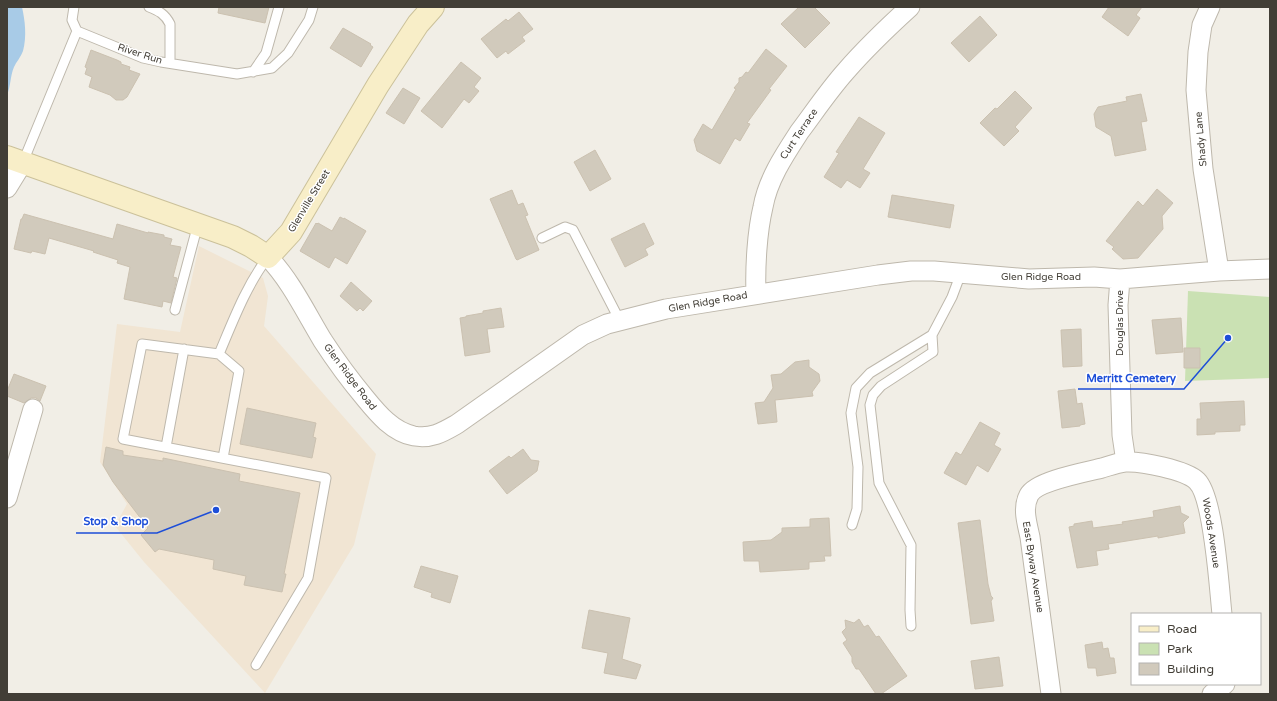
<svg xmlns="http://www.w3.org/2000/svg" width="1277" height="701" viewBox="0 0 1277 701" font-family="'Varela Round',sans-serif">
  <rect width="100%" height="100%" fill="#f1eee6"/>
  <path fill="#f1e5d3" d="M 199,246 L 263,278 L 268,296 L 264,326 L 376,454 L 354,545 L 265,693 L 144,562 L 115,526 L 127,504 L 100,462 L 117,324 L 180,332 Z"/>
  <path fill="#cae1b3" d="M 1188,291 L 1270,297 L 1270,378 L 1185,381 Z"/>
  <path fill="#a8cbe7" d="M 7,7 L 22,7 C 25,21 27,36 23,51 C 21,57 16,62 14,67 C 10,76 11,86 7,95 Z"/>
  <path fill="#d1cabc" stroke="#cbc1b0" d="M 219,7 L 269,7 L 265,23 L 218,13 Z
    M 799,7 L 814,7 L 830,23 L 805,48 L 781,24 Z
    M 1109,7 L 1142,7 L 1136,15 L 1140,18 L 1128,36 L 1102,17 Z
    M 519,12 L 533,29 L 522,37 L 525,41 L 508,54 L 506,51 L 497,58 L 481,39 L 506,19 L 508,21 Z
    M 980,16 L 997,35 L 969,62 L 951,43 Z
    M 343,28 L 371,44 L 370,45 L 373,47 L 361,67 L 330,48 Z
    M 766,49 L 787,66 L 769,89 L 771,90 L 747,123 L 750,124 L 740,141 L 735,138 L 720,164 L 697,151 L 694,140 L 703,124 L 712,130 L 736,89 L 734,88 L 739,82 L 739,78 L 742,77 L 746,72 L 748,73 Z
    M 91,50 L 117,60 L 121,62 L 121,64 L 130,67 L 129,70 L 140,74 L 127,97 L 123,100 L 116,100 L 110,95 L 89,87 L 92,77 L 85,74 L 87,68 L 85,67 Z
    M 461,62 L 481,78 L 474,87 L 479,91 L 469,103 L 464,99 L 442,128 L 421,111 Z
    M 403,88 L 420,98 L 404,124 L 386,113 Z
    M 1015,91 L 1032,108 L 1015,127 L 1019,131 L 1004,146 L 980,123 L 995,108 L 997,109 Z
    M 1141,94 L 1147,121 L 1141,122 L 1146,150 L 1115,156 L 1111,136 L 1096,127 L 1094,114 L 1098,107 L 1127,101 L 1126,97 Z
    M 859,117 L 885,133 L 863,169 L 870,173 L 860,188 L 847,180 L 841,188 L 824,177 L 839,153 L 836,152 Z
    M 595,150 L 611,179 L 590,191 L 574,162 Z
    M 1157,189 L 1173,203 L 1162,216 L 1163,229 L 1138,258 L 1123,259 L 1112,249 L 1114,247 L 1106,241 L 1138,201 L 1143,206 Z
    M 512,190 L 518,205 L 523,203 L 528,215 L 525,216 L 539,250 L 517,260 L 516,259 L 490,199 Z
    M 892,195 L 954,205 L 950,228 L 888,217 Z
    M 24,214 L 113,239 L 117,224 L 148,233 L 148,232 L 164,235 L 164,237 L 172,239 L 170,245 L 181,247 L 173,277 L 177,278 L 171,303 L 163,301 L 162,307 L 124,299 L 130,267 L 117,263 L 118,260 L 93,252 L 94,251 L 49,238 L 45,254 L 32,251 L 31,253 L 14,249 L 21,219 L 22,219 Z
    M 340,217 L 344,219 L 344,218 L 366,231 L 347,264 L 335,257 L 329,268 L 300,251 L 316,223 L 317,224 L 318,223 L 332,231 Z
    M 644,223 L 654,244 L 645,249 L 648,255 L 625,267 L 611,239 Z
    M 351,282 L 372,301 L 363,311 L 360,308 L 357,311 L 340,296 Z
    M 501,308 L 504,327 L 487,329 L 490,352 L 465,356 L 460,318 L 466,317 L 466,316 L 483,313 L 483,311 Z
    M 1181,318 L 1183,352 L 1156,354 L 1152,320 Z
    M 1081,329 L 1082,366 L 1063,367 L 1061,330 Z
    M 1184,348 L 1200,348 L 1200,368 L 1184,368 Z
    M 809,360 L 809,367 L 819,374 L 820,381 L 812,392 L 813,396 L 775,400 L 777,422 L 758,424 L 755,403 L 764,402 L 773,388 L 771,375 L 781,374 L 795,362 Z
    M 14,374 L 46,386 L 40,401 L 36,398 L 31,398 L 24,403 L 7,396 L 7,391 Z
    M 1075,389 L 1077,404 L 1082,403 L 1085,424 L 1080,425 L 1080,426 L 1062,428 L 1058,391 Z
    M 1244,401 L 1245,425 L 1240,425 L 1240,431 L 1215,432 L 1215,434 L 1197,435 L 1197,419 L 1201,419 L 1200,403 Z
    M 247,408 L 316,423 L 313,437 L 316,438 L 312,458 L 240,444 Z
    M 980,422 L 1000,433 L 994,445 L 1001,449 L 988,472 L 977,465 L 966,485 L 944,473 L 956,452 L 961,455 Z
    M 106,447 L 123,451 L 123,455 L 163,461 L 163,458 L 240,474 L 239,481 L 300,493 L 284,574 L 286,574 L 282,592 L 244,585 L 246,576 L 213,569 L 214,560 L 159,549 L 155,552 L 141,535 L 148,528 L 113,482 L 103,465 Z
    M 523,449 L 531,460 L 539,461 L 537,471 L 507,494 L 489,471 L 509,456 L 511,458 Z
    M 1180,506 L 1181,513 L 1189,517 L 1183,523 L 1185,533 L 1158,538 L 1158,536 L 1108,544 L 1109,549 L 1096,551 L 1098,565 L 1077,568 L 1069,527 L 1074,526 L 1074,524 L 1092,521 L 1093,528 L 1123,524 L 1122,522 L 1154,517 L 1153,511 Z
    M 829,518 L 831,556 L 824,556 L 825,561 L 809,562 L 809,569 L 760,572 L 759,561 L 744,561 L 743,542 L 771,540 L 782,532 L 782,528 L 810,527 L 810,519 Z
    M 980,520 L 988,584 L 991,596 L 993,598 L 991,601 L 994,621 L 971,624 L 958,523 Z
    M 421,566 L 458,576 L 450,603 L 431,597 L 432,593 L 414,587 Z
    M 589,610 L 630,618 L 622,659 L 641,665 L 636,679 L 604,673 L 608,653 L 582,648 Z
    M 859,619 L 864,627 L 868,625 L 876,637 L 879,636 L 907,676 L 881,694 L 876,694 L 859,669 L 856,669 L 852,662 L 852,657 L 843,643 L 847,640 L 842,632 L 846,628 L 845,620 L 854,623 Z
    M 1102,642 L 1103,649 L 1108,648 L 1110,658 L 1114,658 L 1116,673 L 1097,676 L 1096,668 L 1088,668 L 1085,645 Z
    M 999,657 L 1003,686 L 975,689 L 971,661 Z"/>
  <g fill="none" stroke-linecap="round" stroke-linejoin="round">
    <g stroke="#beb8ac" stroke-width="11">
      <path id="service" d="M 74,7 L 72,20 L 77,31
        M 149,7 C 159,11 165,14 170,24 L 170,63
        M 253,72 L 266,53 L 279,7
        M 23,162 L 77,31 L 143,58 L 161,62 L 237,74 L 272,68 L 288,53 L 309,20 L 313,7
        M 542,238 L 565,227 L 573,230 L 620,321
        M 175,310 L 198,224
        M 219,354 C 233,321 246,286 268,257
        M 166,447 L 184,349
        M 223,458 L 239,371 L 219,354 L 142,344 L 123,439 L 326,478 L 308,578 L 256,665
        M 852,525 L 857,509 L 858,467 L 851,413 L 856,388 L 870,373 L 932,335
        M 911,626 L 910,610 L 911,545 L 879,483 L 870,405 L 873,395 L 881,386 L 933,352 L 932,335 L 952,297 L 961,273"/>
    </g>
    <g stroke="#beb8ac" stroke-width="21">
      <path id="minor" d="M 1210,7 L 1202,25 L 1198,52 L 1196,90 L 1203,169 L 1219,271
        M 7,188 L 23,162
        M 268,257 C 291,281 306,313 323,341 C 336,361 350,380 365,398 C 378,414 393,432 414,436 C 432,439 443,432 457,424 L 583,335 L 607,324 L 666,309 L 878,275 L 911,271 L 934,271 L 1029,279 L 1094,277 L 1120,279 L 1219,271 L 1270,269
        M 1120,279 L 1118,305 L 1122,435 L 1126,462
        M 756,294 C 755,268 757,232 763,207 C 768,179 785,154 800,131 C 815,111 829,90 846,71 C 866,48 888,27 910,7
        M 7,498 L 33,409
        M 1051,694 L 1030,537 C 1027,523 1022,508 1029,495 C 1036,481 1086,472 1102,468 C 1109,466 1117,463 1125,462 C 1141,461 1186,470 1197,481 C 1214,498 1219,587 1222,614
        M 1212,694 L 1225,684"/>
    </g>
    <g stroke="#cbc19a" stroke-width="24">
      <path id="secondary" d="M 7,157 L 233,237 L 251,246 L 268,257 L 291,232 L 378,85 L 418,24 L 433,7"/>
    </g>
    <use href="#service" stroke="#fff" stroke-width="9"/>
    <use href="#minor" stroke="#fff" stroke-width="19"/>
    <use href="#secondary" stroke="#f8eec8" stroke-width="22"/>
  </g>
  <g text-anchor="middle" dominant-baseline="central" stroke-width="3" stroke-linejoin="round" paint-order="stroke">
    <g font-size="10" fill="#423e36" stroke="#fff">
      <text transform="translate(140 54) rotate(18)">River Run</text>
      <text transform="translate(799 134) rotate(-56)">Curt Terrace</text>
      <text transform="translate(1201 139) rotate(-95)">Shady Lane</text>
      <text transform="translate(309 201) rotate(-59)">Glenville Street</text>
      <text x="1041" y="277">Glen Ridge Road</text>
      <text transform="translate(708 302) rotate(-10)">Glen Ridge Road</text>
      <text transform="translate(1120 323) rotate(-90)">Douglas Drive</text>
      <text transform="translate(350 377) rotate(53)">Glen Ridge Road</text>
      <text transform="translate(1211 533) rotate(81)">Woods Avenue</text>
      <text transform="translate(1033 567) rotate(81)">East Byway Avenue</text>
    </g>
  </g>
  <path fill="none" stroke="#1d4ed8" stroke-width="1.5" d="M1228 338L1184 389H1078M216 510L157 533H76"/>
  <g fill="#1d4ed8" stroke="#fff" stroke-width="1.5">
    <circle cx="1228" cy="338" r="4"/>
    <circle cx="216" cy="510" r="4"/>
  </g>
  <g font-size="11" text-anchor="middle" font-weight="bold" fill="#1d4ed8" stroke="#fff" stroke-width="3" stroke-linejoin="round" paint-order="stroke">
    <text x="1131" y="382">Merritt Cemetery</text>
    <text x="116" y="525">Stop &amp; Shop</text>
  </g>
  <rect width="1277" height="701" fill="none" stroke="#423e36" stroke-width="16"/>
  <rect x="1131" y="613" width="130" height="72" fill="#ffffff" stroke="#b3b2af"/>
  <rect x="1139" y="626" width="20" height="6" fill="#f8eec8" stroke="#b3b2af"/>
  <text x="1167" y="633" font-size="12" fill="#423e36">Road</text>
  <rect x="1139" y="643" width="20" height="12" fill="#cae1b3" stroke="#b3b2af"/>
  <text x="1167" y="653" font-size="12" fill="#423e36">Park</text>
  <rect x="1139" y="663" width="20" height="12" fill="#d1cabc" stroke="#b3b2af"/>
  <text x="1167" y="673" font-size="12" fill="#423e36">Building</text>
</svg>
